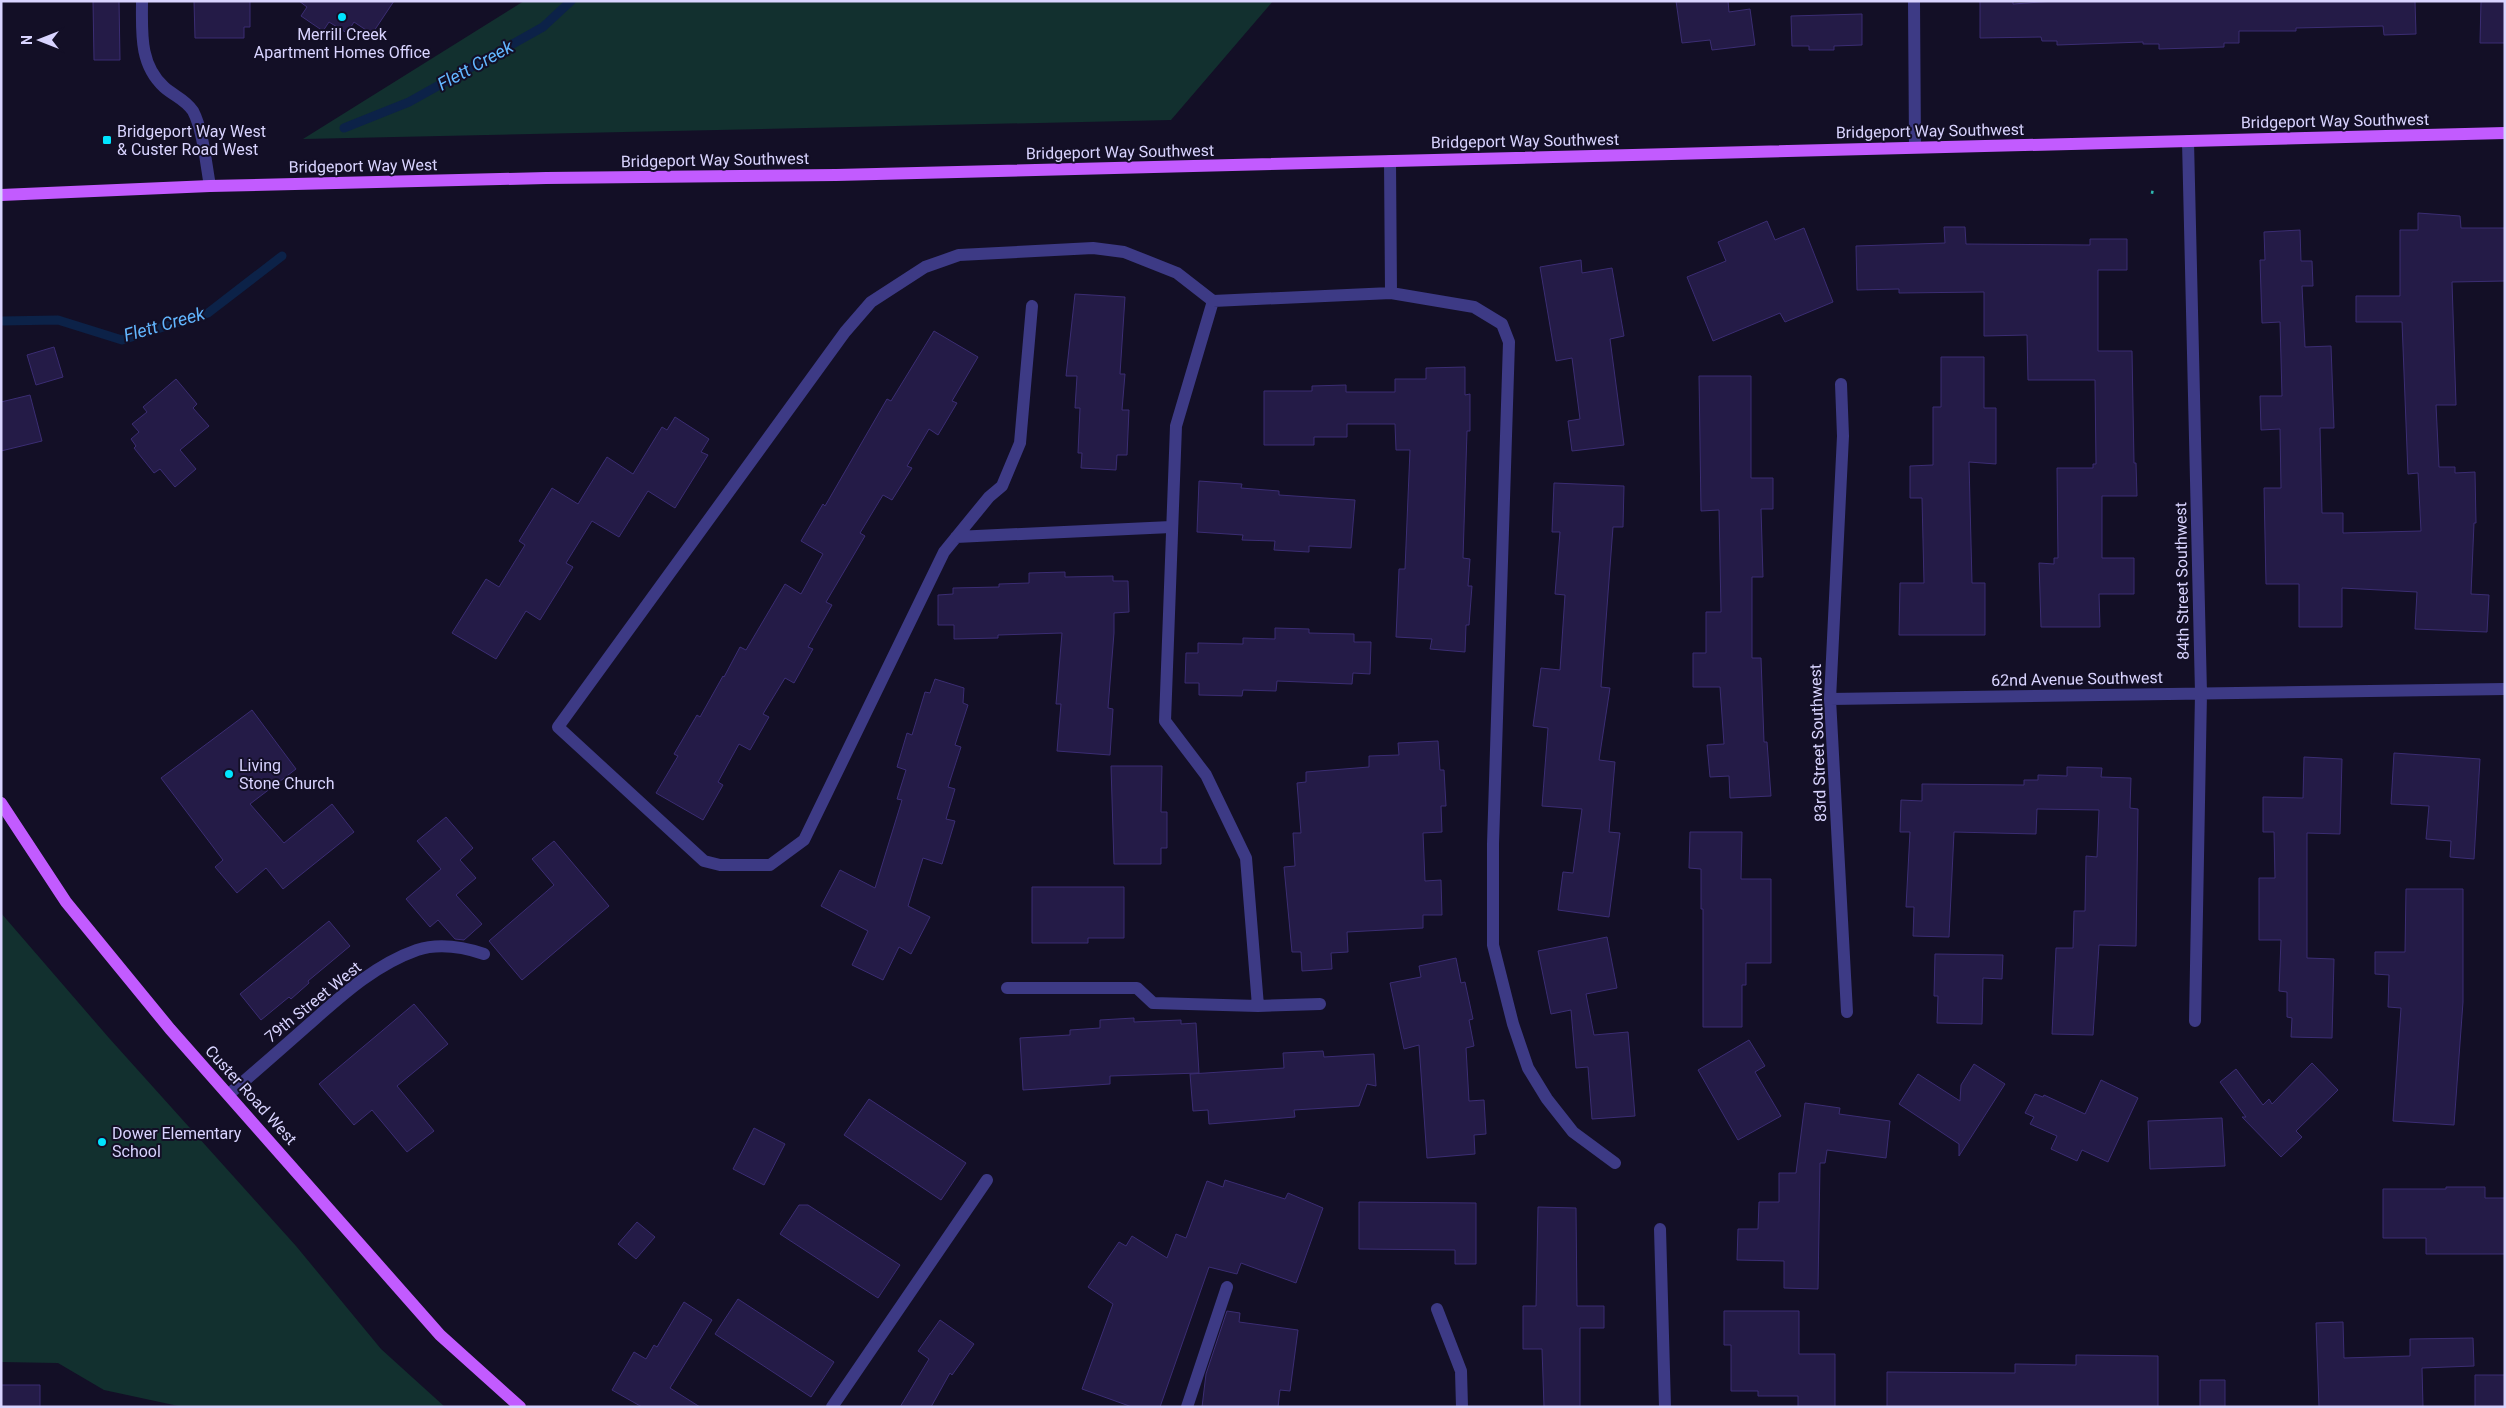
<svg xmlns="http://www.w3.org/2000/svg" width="2506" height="1408" viewBox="0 0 2506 1408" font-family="Roboto,sans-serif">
  <rect width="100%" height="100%" fill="#130f26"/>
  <path fill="#12302f" d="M 524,1 L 1273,1 L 1171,120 L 303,139 Z
    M 1,913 L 109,1038 L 296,1246 L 381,1349 L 445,1407 L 183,1407 L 104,1390 L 58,1363 L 1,1362 Z"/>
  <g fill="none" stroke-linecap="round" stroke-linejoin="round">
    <path stroke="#0c2248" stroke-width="9" d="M 344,128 L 409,102 L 543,27 L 571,1
      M 1,321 L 58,320 L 122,340 L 208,313 L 282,256"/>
  </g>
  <path fill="#241b47" stroke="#3b2d73" d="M 93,1 L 119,1 L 120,60 L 94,60 Z
    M 194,1 L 250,1 L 250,27 L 244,27 L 244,38 L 195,38 Z
    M 299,1 L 394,1 L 372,34 L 354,22 L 347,33 L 329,22 L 323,31 L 301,16 L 307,7 Z
    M 1676,1 L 1728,1 L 1729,12 L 1750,9 L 1755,45 L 1712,50 L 1710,40 L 1682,43 Z
    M 1980,1 L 2013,1 L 2013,4 L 2055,1 L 2415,1 L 2416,34 L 2384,35 L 2383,26 L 2296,28 L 2296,31 L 2239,31 L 2239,43 L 2224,43 L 2224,47 L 2159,49 L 2159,44 L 2143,44 L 2143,42 L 2057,45 L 2057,41 L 2042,41 L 2041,37 L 1980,38 Z
    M 2481,1 L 2505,1 L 2505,43 L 2480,43 Z
    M 1862,14 L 1862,45 L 1834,46 L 1834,50 L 1809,50 L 1809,46 L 1792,46 L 1791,16 Z
    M 2418,213 L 2460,216 L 2461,228 L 2505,228 L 2505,281 L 2452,282 L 2456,405 L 2436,405 L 2439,467 L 2455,467 L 2455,473 L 2475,472 L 2476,523 L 2474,523 L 2471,594 L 2489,595 L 2487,632 L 2415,629 L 2417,592 L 2342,588 L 2342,627 L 2299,627 L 2299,584 L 2266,584 L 2264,488 L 2281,488 L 2280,429 L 2261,430 L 2260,396 L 2282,396 L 2280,322 L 2262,323 L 2260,260 L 2265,260 L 2264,232 L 2300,230 L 2301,261 L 2312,261 L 2313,286 L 2302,286 L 2305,347 L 2331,346 L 2334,428 L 2320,428 L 2322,513 L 2343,513 L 2343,533 L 2421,531 L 2418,473 L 2408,474 L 2402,322 L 2356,322 L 2356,296 L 2400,296 L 2400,230 L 2418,230 Z
    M 1767,221 L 1775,240 L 1804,228 L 1833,302 L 1785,322 L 1780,313 L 1713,341 L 1687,277 L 1726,261 L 1718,242 Z
    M 1944,227 L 1965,227 L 1966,244 L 2090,245 L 2090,239 L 2127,239 L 2127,270 L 2098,270 L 2098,351 L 2132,351 L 2134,463 L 2136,463 L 2137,496 L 2102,496 L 2102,558 L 2134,558 L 2134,594 L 2099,594 L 2100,627 L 2041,627 L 2039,563 L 2054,564 L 2054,558 L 2058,558 L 2057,468 L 2093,468 L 2093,464 L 2096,464 L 2095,380 L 2028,380 L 2027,335 L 1984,336 L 1984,292 L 1899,293 L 1899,289 L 1857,290 L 1856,246 L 1945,243 Z
    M 1581,260 L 1582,273 L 1612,268 L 1624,336 L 1610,339 L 1624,445 L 1572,451 L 1568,421 L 1580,419 L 1572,358 L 1556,361 L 1540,267 Z
    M 1075,294 L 1125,297 L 1120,374 L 1125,374 L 1122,410 L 1129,410 L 1127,455 L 1117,455 L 1116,470 L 1081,468 L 1082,453 L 1078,453 L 1080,408 L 1075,408 L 1077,376 L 1066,376 Z
    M 934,331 L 978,357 L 952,401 L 957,403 L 938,435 L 929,429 L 907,466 L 912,468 L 892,500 L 883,495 L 860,533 L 865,536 L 826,602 L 832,605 L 808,647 L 813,649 L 794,683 L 785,678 L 763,714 L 769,717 L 750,750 L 739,744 L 718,782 L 723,785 L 703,820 L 656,793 L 678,756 L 674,754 L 697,715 L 700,717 L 723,676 L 724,677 L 740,647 L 746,650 L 785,584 L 801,594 L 823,554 L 801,541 L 823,504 L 825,506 L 887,399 L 891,401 Z
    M 54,347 L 63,377 L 36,385 L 27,355 Z
    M 1941,357 L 1984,357 L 1984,408 L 1996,408 L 1996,464 L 1969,462 L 1972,583 L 1985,583 L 1985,635 L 1899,635 L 1900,583 L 1924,583 L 1922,498 L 1910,498 L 1910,466 L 1933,465 L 1933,407 L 1941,407 Z
    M 1465,367 L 1465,395 L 1470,394 L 1470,431 L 1467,431 L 1463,558 L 1470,559 L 1468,586 L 1472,586 L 1469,625 L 1466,625 L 1465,652 L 1430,649 L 1432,639 L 1396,637 L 1399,569 L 1405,569 L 1410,450 L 1396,450 L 1395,424 L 1347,424 L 1347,437 L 1314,437 L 1314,445 L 1264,445 L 1264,391 L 1312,391 L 1312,386 L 1346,385 L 1346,392 L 1395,392 L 1395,379 L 1426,379 L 1426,368 Z
    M 1699,376 L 1751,376 L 1751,478 L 1773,478 L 1773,509 L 1761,509 L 1763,577 L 1752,577 L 1752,658 L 1761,658 L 1764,742 L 1767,742 L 1771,796 L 1730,798 L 1729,776 L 1710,777 L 1707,745 L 1724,744 L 1720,687 L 1693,687 L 1693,653 L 1706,653 L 1706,612 L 1721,612 L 1719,510 L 1701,511 Z
    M 176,379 L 197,404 L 193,408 L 209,426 L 180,450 L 196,469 L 175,487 L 160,469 L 154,473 L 134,448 L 136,446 L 131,439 L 139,432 L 132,424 L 147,412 L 143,407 Z
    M 30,395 L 42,441 L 1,451 L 1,402 Z
    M 675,417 L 709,439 L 701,452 L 708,455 L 675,508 L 648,491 L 619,537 L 592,521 L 566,563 L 573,567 L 540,620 L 526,611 L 496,659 L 452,633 L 486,579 L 499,587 L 525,545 L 519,541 L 552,488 L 578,504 L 607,457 L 633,474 L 662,427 L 667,430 Z
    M 1199,481 L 1242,484 L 1241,488 L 1279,491 L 1279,495 L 1355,500 L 1351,548 L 1309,546 L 1309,552 L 1274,550 L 1275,541 L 1242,540 L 1243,535 L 1197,532 Z
    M 1554,483 L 1624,486 L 1623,527 L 1613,527 L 1601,687 L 1610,688 L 1599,760 L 1615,762 L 1609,832 L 1620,833 L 1609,917 L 1558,910 L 1563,872 L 1573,873 L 1582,809 L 1542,806 L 1548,728 L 1533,726 L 1541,668 L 1560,670 L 1565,595 L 1555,594 L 1560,532 L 1552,532 Z
    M 1065,572 L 1065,577 L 1113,576 L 1113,581 L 1128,581 L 1129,612 L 1114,613 L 1114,633 L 1108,708 L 1113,709 L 1110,755 L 1057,751 L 1061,704 L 1056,704 L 1062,633 L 998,635 L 998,638 L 954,639 L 954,625 L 938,625 L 938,595 L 953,594 L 953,588 L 999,587 L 999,584 L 1029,583 L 1029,573 Z
    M 1275,628 L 1309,629 L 1309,633 L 1354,634 L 1354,642 L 1371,642 L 1370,674 L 1353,673 L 1352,684 L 1277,681 L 1276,691 L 1243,690 L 1242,696 L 1199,695 L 1199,683 L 1185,683 L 1186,653 L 1198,653 L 1198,643 L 1243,644 L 1243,638 L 1275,639 Z
    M 935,679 L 964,688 L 963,703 L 968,705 L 955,745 L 961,747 L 948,787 L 955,789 L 946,819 L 955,821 L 942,864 L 923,858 L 908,906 L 930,917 L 911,954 L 899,947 L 883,980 L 852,965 L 868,931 L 821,906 L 840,870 L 875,888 L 902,800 L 897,799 L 906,770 L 897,767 L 907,733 L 912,735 L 925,692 L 930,693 Z
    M 252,710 L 296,769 L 250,804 L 284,843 L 332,804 L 354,832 L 283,889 L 266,868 L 237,893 L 215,867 L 223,860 L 161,778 Z
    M 1438,741 L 1440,770 L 1444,770 L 1446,806 L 1441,806 L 1442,832 L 1423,833 L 1425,881 L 1441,880 L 1442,915 L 1423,915 L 1423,928 L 1347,932 L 1348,952 L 1331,953 L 1332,969 L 1302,971 L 1301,952 L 1292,952 L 1284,867 L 1295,866 L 1293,833 L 1301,833 L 1297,783 L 1306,782 L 1306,772 L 1369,767 L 1369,756 L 1399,755 L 1398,743 Z
    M 2394,753 L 2480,759 L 2474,859 L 2450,857 L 2451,841 L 2426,839 L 2429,806 L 2391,804 Z
    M 2304,757 L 2342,759 L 2340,834 L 2307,833 L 2307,958 L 2334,959 L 2332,1038 L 2291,1037 L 2292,1018 L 2287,1017 L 2287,992 L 2279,991 L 2281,940 L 2259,940 L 2259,878 L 2275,878 L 2274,832 L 2263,832 L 2263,797 L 2303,798 Z
    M 1111,766 L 1162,766 L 1161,812 L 1167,812 L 1167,848 L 1161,848 L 1161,864 L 1114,864 Z
    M 2067,767 L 2102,768 L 2101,777 L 2131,778 L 2130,808 L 2138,809 L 2136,946 L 2099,945 L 2093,1035 L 2052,1034 L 2056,948 L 2073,948 L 2074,911 L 2085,911 L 2086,856 L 2097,857 L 2099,810 L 2037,809 L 2036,834 L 1954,832 L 1949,937 L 1913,936 L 1914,907 L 1906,907 L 1910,832 L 1900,832 L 1901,800 L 1922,801 L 1922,784 L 2024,785 L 2024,780 L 2038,780 L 2038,775 L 2067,776 Z
    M 446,817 L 473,848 L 460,860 L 476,878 L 456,895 L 482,924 L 464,940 L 455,939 L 438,920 L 430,927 L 406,899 L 441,869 L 417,841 Z
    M 1690,832 L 1742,832 L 1741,879 L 1771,879 L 1771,963 L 1746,963 L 1746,985 L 1742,985 L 1742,1027 L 1703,1027 L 1703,909 L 1701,909 L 1701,869 L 1689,868 Z
    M 554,841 L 609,906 L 522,980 L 489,941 L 554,885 L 532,859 Z
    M 1032,887 L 1124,887 L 1124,938 L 1088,938 L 1088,943 L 1032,943 Z
    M 2406,889 L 2463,889 L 2463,1002 L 2454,1125 L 2393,1121 L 2401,1008 L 2388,1007 L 2389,975 L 2375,974 L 2375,952 L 2405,952 Z
    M 329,921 L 350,946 L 308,981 L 309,983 L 291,999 L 289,997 L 261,1020 L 240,994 Z
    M 1607,937 L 1617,988 L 1586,994 L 1594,1035 L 1628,1032 L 1635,1116 L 1592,1119 L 1588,1067 L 1576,1068 L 1571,1010 L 1551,1014 L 1538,951 Z
    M 1935,954 L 2003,955 L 2002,979 L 1983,978 L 1982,1024 L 1937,1023 L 1938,996 L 1934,996 Z
    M 1456,958 L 1461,983 L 1465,982 L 1473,1019 L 1469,1020 L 1474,1046 L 1466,1048 L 1469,1101 L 1484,1100 L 1486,1134 L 1474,1135 L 1475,1154 L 1427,1158 L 1419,1045 L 1404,1049 L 1390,983 L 1421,977 L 1419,966 Z
    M 414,1004 L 448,1044 L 397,1086 L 434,1131 L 407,1152 L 372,1110 L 354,1125 L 319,1084 Z
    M 1134,1018 L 1134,1022 L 1181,1020 L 1181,1024 L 1196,1023 L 1199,1073 L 1110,1076 L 1110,1084 L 1023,1090 L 1020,1038 L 1070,1035 L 1070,1030 L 1100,1028 L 1100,1020 Z
    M 1749,1040 L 1765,1066 L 1755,1072 L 1781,1116 L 1738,1140 L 1698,1070 Z
    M 1323,1051 L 1324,1057 L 1374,1054 L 1376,1086 L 1367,1084 L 1359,1106 L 1294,1110 L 1295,1117 L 1209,1124 L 1208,1110 L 1193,1111 L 1190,1074 L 1284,1068 L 1283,1053 Z
    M 2312,1063 L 2338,1090 L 2296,1131 L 2302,1137 L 2281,1157 L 2242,1117 L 2246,1117 L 2220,1082 L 2236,1069 L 2263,1105 L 2269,1099 L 2272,1104 Z
    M 1974,1064 L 2005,1084 L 1959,1156 L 1959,1144 L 1899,1104 L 1918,1074 L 1960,1101 L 1961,1085 Z
    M 2101,1080 L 2138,1098 L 2108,1162 L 2082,1150 L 2077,1161 L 2051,1149 L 2057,1136 L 2030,1124 L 2034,1117 L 2025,1113 L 2035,1094 L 2043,1097 L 2044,1095 L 2085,1114 Z
    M 869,1099 L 966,1163 L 941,1200 L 844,1135 Z
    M 1805,1103 L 1840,1108 L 1839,1114 L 1890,1121 L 1886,1158 L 1827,1150 L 1825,1163 L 1820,1163 L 1818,1289 L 1784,1288 L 1784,1261 L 1737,1260 L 1738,1229 L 1758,1229 L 1759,1202 L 1779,1202 L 1779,1173 L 1796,1173 Z
    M 2222,1118 L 2225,1166 L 2150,1169 L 2148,1121 Z
    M 754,1128 L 785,1144 L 764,1185 L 733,1169 Z
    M 1225,1180 L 1285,1199 L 1288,1193 L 1323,1208 L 1296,1283 L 1241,1263 L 1237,1274 L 1209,1267 L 1160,1407 L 1132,1407 L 1082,1389 L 1113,1304 L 1088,1287 L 1119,1242 L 1126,1246 L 1132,1236 L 1167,1258 L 1176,1234 L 1186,1238 L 1207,1181 L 1223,1187 Z
    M 2446,1187 L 2485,1187 L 2485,1198 L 2505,1198 L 2505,1254 L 2426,1254 L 2426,1238 L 2383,1238 L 2383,1189 L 2446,1189 Z
    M 1359,1202 L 1476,1203 L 1476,1264 L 1455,1264 L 1455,1250 L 1359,1249 Z
    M 799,1205 L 808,1205 L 900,1265 L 878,1298 L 780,1234 Z
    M 1538,1207 L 1576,1208 L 1577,1306 L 1604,1306 L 1604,1328 L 1580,1328 L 1580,1407 L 1544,1407 L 1542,1349 L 1523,1349 L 1523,1306 L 1536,1306 Z
    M 637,1222 L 655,1237 L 636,1259 L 618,1244 Z
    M 738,1299 L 834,1362 L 811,1397 L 715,1334 Z
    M 684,1302 L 712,1320 L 670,1388 L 700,1407 L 642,1407 L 612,1390 L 634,1352 L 646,1359 L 654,1345 L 657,1347 Z
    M 1227,1311 L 1240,1313 L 1239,1322 L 1298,1330 L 1290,1391 L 1280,1390 L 1278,1407 L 1202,1407 L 1206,1374 Z
    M 1724,1311 L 1799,1311 L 1799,1354 L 1835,1354 L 1835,1407 L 1798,1407 L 1798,1396 L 1758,1396 L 1758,1391 L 1731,1391 L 1731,1345 L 1724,1345 Z
    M 940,1320 L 974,1344 L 952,1375 L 950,1373 L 931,1407 L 900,1407 L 929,1359 L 918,1351 Z
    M 2343,1322 L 2344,1358 L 2410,1356 L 2410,1339 L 2473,1338 L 2474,1366 L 2422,1368 L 2423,1407 L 2319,1407 L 2316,1323 Z
    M 2076,1355 L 2158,1356 L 2158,1407 L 1887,1407 L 1887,1372 L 2015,1373 L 2015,1364 L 2076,1365 Z
    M 2475,1375 L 2505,1375 L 2505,1407 L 2475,1407 Z
    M 2200,1380 L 2225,1380 L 2225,1407 L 2200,1407 Z
    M 1,1385 L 40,1385 L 40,1407 L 1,1407 Z"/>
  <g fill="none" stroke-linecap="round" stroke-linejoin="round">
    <path stroke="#2fb8b0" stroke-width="3" stroke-dasharray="2.5 4" stroke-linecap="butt" d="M 2151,192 L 2156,193"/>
    <path stroke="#3d3a85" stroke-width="12" d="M 1390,161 L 1391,293 L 1474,307 L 1502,324 L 1509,342 L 1493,844 L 1493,945 L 1513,1024 L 1528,1068 L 1547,1099 L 1573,1132 L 1615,1163
      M 1032,306 L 1020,443 L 1002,486 L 989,497 L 944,552 L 804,840 L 770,865 L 720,865 L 704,861 L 558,727 L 845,332 L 871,302 L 925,267 L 959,255 L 1093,248 L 1124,252 L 1177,273 L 1213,301 L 1391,293
      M 956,537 L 1171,527
      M 1007,988 L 1137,988 L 1153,1003 L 1258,1006 L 1246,858 L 1206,775 L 1165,721 L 1176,426 L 1213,301
      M 1258,1006 L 1320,1004
      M 229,1094 C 255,1072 281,1049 307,1026 C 340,997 374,965 417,950 C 439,943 463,947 484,954
      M 1437,1309 L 1461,1371 L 1462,1407
      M 832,1407 L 987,1180
      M 1187,1407 L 1227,1287"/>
    <path stroke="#3d3a85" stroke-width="12" d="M 142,1 C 142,32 139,64 164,87 C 174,96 185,99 193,111 C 203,130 206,164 210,186
      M 1914,1 L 1915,147
      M 2188,141 L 2201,693 L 2195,1021
      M 1841,384 L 1843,436 L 1830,699 L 1847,1012
      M 1830,699 L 2505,689
      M 1660,1229 L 1665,1407"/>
    <path stroke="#c25bff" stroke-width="12" d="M 1,195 L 210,186 L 546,178 L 836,175 L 2505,133
      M 1,803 L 66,902 L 170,1029 L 440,1335 L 520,1407"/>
  </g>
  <g fill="#00e5ff" stroke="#130f26" stroke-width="2">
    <circle cx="342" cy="17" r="5"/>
    <rect x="102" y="135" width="10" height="10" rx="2.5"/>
    <circle cx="229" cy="774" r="5"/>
    <circle cx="102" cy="1142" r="5"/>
  </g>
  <g text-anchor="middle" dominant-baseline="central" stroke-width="4" stroke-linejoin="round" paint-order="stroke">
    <g font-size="16" fill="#d9d4ff" stroke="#130f26" text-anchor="start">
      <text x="342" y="34" text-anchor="middle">Merrill Creek<tspan x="342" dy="18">Apartment Homes Office</tspan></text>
      <text x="117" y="131">Bridgeport Way West<tspan x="117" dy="18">&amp; Custer Road West</tspan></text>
      <text x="239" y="765">Living<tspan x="239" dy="18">Stone Church</tspan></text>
      <text x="112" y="1133">Dower Elementary<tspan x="112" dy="18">School</tspan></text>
    </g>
    <g font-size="16" fill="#d9d4ff" stroke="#130f26">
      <text transform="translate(2335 121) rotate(-1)">Bridgeport Way Southwest</text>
      <text transform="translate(1930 131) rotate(-1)">Bridgeport Way Southwest</text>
      <text transform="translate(1525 141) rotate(-1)">Bridgeport Way Southwest</text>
      <text transform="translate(1120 152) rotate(-1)">Bridgeport Way Southwest</text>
      <text transform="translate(715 160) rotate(-1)">Bridgeport Way Southwest</text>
      <text transform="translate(363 166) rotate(-1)">Bridgeport Way West</text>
      <text transform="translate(2182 581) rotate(-91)">84th Street Southwest</text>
      <text transform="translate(2077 679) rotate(-1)">62nd Avenue Southwest</text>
      <text transform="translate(1818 743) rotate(-92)">83rd Street Southwest</text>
      <text transform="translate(313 1002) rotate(-39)">79th Street West</text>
      <text transform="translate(251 1095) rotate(48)">Custer Road West</text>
    </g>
    <g font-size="18" font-style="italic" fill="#62b6ff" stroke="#130f26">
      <text transform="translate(475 65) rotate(-29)">Flett Creek</text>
      <text transform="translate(164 324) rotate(-16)">Flett Creek</text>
    </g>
  </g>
  <rect width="2506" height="1408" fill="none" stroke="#d9d4ff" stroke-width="5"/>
  <g transform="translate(40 40) rotate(270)" stroke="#130f26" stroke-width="4" paint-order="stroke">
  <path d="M0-4L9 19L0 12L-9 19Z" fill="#d9d4ff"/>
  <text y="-8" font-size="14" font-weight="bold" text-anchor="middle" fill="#d9d4ff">N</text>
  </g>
</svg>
